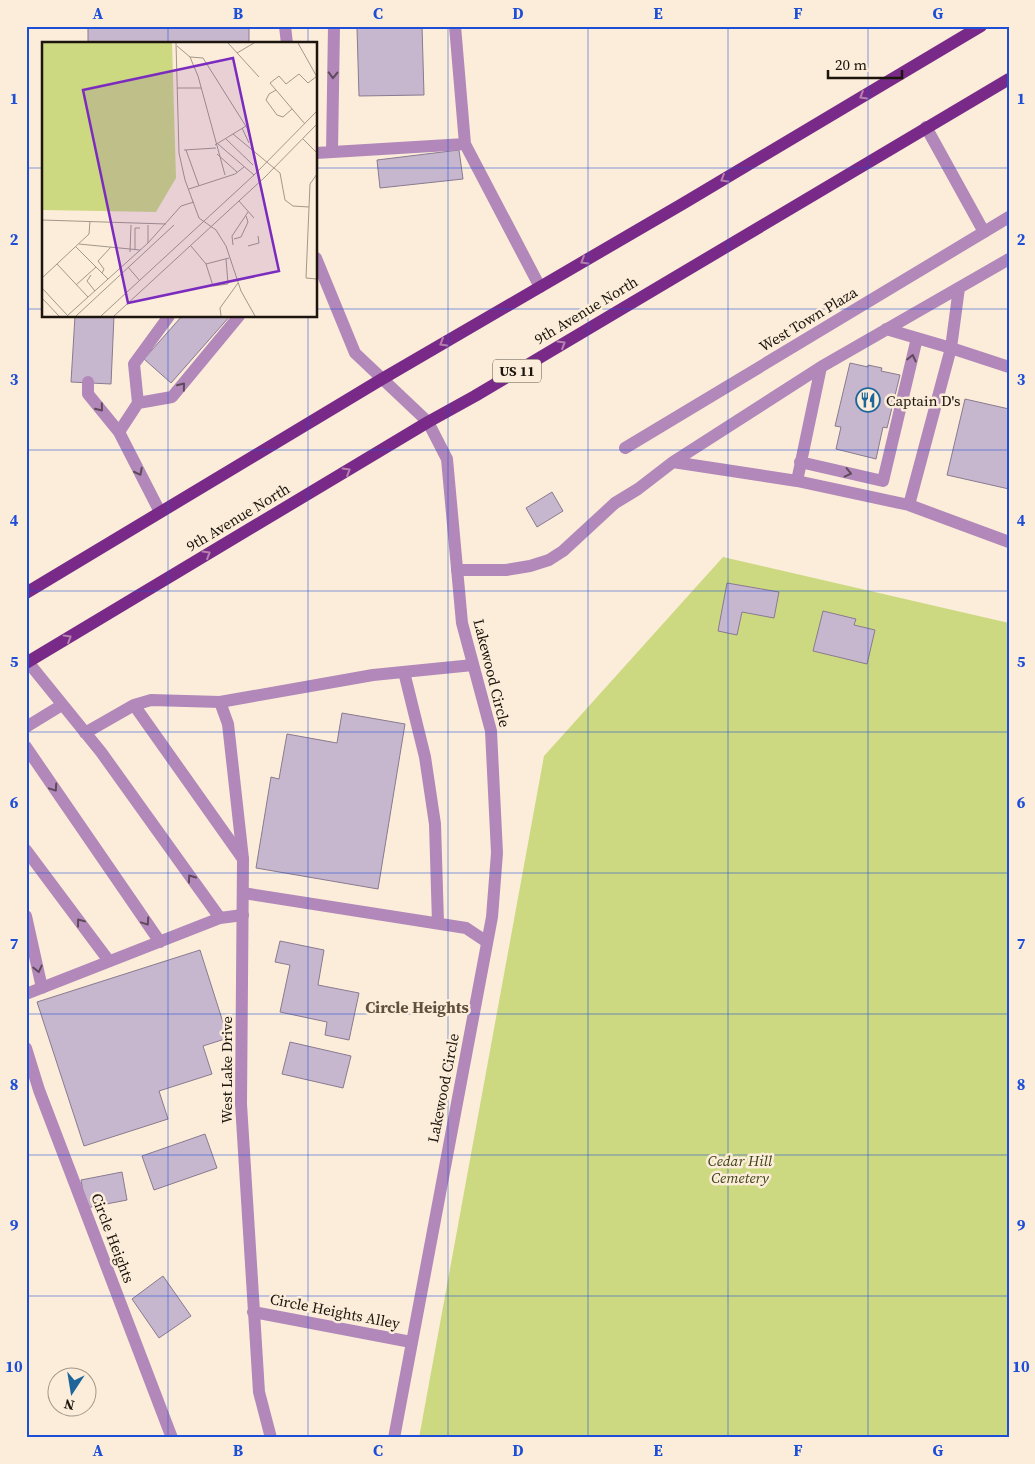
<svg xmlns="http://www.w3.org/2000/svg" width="1035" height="1464" viewBox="0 0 1035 1464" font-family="'Source Serif 4',serif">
  <rect width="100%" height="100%" fill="#fcedda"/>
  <path fill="#ccd981" d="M 723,557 L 1009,623 L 1009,1438 L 419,1438 L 544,756 Z"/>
  <path fill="#c7b7ce" stroke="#897a90" d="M 88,26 L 249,26 L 249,44 L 88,44 Z
    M 422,26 L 424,95 L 359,96 L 357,28 Z
    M 459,150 L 463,179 L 380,188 L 377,160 Z
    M 75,316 L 114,316 L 111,384 L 71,382 Z
    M 182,316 L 230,316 L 171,383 L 144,359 Z
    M 850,363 L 868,367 L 868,365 L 882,368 L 881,371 L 900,375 L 887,428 L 883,427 L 876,459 L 836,449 L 841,427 L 835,426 Z
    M 965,399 L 1009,409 L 1009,489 L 947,475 Z
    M 552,492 L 563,511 L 537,527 L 526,508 Z
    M 727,583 L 779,592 L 774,618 L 742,612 L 737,635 L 718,631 Z
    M 823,611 L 856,619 L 854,625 L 875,630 L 867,664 L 813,651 Z
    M 342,713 L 405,724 L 378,889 L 256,868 L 271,777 L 279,779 L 287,734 L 337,743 Z
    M 280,941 L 324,950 L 318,985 L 359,993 L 349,1040 L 325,1035 L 327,1022 L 280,1012 L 290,965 L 275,962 Z
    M 200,950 L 228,1038 L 203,1046 L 212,1074 L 159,1091 L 168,1119 L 84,1146 L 37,1002 Z
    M 290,1042 L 351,1056 L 343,1088 L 282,1074 Z
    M 205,1134 L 217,1168 L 154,1190 L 142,1156 Z
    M 122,1172 L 127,1200 L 86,1208 L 81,1180 Z
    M 163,1276 L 191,1316 L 159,1338 L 132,1299 Z"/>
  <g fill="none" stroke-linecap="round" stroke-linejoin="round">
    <path stroke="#b188b9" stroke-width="12" d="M 455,26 L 465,144
      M 926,127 L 984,232
      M 332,152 L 334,26
      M 316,153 L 465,144 L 540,287
      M 886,329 L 951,348 L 1009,367
      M 88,382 L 88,394 L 119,432 L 160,512
      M 138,403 L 134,364 L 169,316
      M 119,432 L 138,403 L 172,397 L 239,316
      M 673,462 L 797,481 L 909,505 L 1009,542
      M 800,462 L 883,481 L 917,338
      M 797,481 L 821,367
      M 909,505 L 951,348 L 959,288
      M 457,570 L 506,570 L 530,566 L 549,560 L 563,551 L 615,503 L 638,489 L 673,462 L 821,367 L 1009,259
      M 28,662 L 101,752 L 220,918
      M 404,672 L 425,757 L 435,824 L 438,923
      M 134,705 L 243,859
      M 26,727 L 62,705
      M 85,733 L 134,705 L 151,700 L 220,702 L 373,675 L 473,665
      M 26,747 L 160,942
      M 26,850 L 109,961
      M 243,893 L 466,928 L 487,942
      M 26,916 L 42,988
      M 26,994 L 220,918 L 243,915"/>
    <path stroke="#b188b9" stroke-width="12" d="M 285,26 L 287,44
      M 316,258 L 355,353 L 428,422 L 447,459 L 462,623 L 491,731 L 497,853 L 492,917 L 394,1438
      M 625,448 L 1009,217
      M 220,702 L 228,724 L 243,859 L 241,1104 L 259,1392 L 271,1438
      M 26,1048 L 39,1090 L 172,1438
      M 253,1312 L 411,1342"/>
    <path stroke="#792a88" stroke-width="12" d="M 26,593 L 382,379 L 684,203 L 981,26
      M 26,663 L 428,422 L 475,396 L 1009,79"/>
  </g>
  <defs><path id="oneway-chevron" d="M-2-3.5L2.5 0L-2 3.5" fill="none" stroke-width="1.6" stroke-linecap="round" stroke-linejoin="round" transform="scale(1.25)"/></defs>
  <g stroke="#5f495a">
    <use href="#oneway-chevron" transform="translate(333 75) rotate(91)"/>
    <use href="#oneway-chevron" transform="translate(912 358) rotate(-77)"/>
    <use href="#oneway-chevron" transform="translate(182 386) rotate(-51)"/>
    <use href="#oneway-chevron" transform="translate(100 408) rotate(51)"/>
    <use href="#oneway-chevron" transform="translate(139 472) rotate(63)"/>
    <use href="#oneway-chevron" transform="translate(848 473) rotate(13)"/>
    <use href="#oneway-chevron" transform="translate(54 788) rotate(56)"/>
    <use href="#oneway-chevron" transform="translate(191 878) rotate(-126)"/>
    <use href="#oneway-chevron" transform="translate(80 922) rotate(-127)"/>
    <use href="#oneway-chevron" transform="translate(146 922) rotate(56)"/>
    <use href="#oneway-chevron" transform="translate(38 969) rotate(77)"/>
  </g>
  <g stroke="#b482ad">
    <use href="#oneway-chevron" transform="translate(863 96) rotate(149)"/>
    <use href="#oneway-chevron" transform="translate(724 179) rotate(149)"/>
    <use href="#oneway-chevron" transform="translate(584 261) rotate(150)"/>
    <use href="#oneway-chevron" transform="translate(443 343) rotate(150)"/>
    <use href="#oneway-chevron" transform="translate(562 344) rotate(-31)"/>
    <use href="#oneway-chevron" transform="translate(347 471) rotate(-31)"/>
    <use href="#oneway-chevron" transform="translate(207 554) rotate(-31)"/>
    <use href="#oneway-chevron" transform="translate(68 638) rotate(-31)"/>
  </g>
  <path fill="none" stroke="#1d4ed8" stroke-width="1" stroke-opacity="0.55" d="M 168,26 L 168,44M 308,26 L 308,44M 448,26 L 448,1438M 588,26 L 588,1438M 728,26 L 728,1438M 868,26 L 868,1438M 26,168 L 44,168M 316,168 L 1009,168M 26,309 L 44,309M 316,309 L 1009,309M 168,316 L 168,1438M 308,316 L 308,1438M 26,450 L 1009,450M 26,591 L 1009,591M 26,732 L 1009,732M 26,873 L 1009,873M 26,1014 L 1009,1014M 26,1155 L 1009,1155M 26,1296 L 1009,1296"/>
  <defs>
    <g id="restaurant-ring" transform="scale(1.25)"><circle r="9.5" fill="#fcedda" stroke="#1e669a" stroke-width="1.5"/><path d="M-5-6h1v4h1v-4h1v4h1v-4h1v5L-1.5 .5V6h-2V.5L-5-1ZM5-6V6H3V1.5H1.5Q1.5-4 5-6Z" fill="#1e669a"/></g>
  </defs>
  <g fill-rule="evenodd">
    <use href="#restaurant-ring" x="868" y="400"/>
  </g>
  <g text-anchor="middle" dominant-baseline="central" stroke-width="5" stroke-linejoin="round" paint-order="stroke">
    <rect fill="#fcedda" stroke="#5f564a" stroke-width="1" x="493" y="359.5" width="48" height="23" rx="4"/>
    <g font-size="14" font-weight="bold" fill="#1c150d">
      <text x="517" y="371">US 11</text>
    </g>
    <g font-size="15" fill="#1c150d" stroke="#fcedda">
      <text transform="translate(586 310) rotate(-31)">9th Avenue North</text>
      <text transform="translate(808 319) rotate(-31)">West Town Plaza</text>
      <text transform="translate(238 517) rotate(-31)">9th Avenue North</text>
      <text transform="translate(492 673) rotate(76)">Lakewood Circle</text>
      <text transform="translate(226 1070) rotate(-90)">West Lake Drive</text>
      <text transform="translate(443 1088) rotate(-79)">Lakewood Circle</text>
      <text transform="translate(113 1238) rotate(69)">Circle Heights</text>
      <text transform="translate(335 1311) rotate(11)">Circle Heights Alley</text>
    </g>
    <g font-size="15" fill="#1c150d" stroke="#fcedda" text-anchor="start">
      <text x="886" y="400">Captain D's</text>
    </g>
    <g font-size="15" font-style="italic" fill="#3c4116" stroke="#fcedda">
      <text x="740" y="1160">Cedar Hill<tspan x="740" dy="17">Cemetery</tspan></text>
    </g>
    <g font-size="16" font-weight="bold" fill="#5f4f3c" stroke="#fcedda">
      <text x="417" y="1007">Circle Heights</text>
    </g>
  </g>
  <g transform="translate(42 42)">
    <rect width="275" height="275" fill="#fcedda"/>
    <path d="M 0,1 L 130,1 L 134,136 L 114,170 L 0,168 Z" fill="#ccd981"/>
    <path fill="none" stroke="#a29788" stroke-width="1" d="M 134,1 L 137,111 L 143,138 L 157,176 L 174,188 L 184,204 L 199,249 L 213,274M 186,1 L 217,35M 256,1 L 275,35M 135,4 L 148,15 L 156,34 L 183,133M 195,11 L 212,1M 148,15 L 161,16 L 205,86 L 212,110M 135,46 L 159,46M 234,48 L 227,52 L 224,58 L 235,73 L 241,75 L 250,67M 263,82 L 228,41 L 237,34 L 244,42 L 257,32 L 266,41 L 275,34M 200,86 L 207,101M 191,92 L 238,131 L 243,158 L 251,164 L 267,165M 184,97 L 211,123M 261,97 L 275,111M 176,102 L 212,133M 173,103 L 204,84M 142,108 L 174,106M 144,108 L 157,144M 175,112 L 195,130M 275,132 L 268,142 L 264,236 L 275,237M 147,147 L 193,132 L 202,125M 197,159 L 212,176M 0,178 L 124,182M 106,183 L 106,201M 192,197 L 199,195 L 206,180 L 204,174M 37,202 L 98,208M 191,203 L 190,194 L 206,170M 149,204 L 164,222 L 187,216M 206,204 L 217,201 L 216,194M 34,205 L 66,237M 93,208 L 93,186 L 98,186M 88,210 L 89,183M 15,222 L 46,255M 164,222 L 171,244 L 186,242 L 184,217M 86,225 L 98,239M 60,231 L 62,227 L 56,219 L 69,205M 49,233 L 45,239 L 53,249M 0,236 L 47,192 L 48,179M 34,243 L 54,225M 0,246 L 26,274M 0,256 L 17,274M 25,274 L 106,201 L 139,164 L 152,160M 34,274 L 132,183M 59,274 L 212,133 L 275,69M 72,274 L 223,135 L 275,82M 179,274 L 178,266 L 196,241"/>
    <path fill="#7b2cbf" fill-opacity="0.15" stroke="#7b2cbf" stroke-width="2.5" d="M 191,16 L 237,229 L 86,261 L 41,48 Z"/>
    <rect width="275" height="275" fill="none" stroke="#1c150d" stroke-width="2.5"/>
  </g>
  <rect width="1035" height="1464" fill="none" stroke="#fcedda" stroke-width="55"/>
  <g transform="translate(72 1392) rotate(192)"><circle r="24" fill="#fcedda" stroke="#a29788"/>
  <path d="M0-4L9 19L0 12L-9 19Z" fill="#1e669a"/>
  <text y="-8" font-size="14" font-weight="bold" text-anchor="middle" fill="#1c150d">N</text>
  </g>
  <path d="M828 70v8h74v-8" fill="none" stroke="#1c150d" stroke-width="2.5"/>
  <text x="835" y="70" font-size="15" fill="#1c150d" stroke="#fcedda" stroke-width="4" paint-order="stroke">20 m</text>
  <rect x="28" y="28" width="980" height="1408" fill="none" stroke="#1d4ed8" stroke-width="2"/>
  <g font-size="16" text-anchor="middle" font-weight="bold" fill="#1d4ed8">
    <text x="98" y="19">A</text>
    <text x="238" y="19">B</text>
    <text x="378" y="19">C</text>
    <text x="518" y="19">D</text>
    <text x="658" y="19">E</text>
    <text x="798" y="19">F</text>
    <text x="938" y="19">G</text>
    <text x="14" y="104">1</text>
    <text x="1021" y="104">1</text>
    <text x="14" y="245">2</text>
    <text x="1021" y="245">2</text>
    <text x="14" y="385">3</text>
    <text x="1021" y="385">3</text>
    <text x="14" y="526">4</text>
    <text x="1021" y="526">4</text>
    <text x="14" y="667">5</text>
    <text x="1021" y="667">5</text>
    <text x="14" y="808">6</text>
    <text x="1021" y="808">6</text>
    <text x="14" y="949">7</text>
    <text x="1021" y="949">7</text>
    <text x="14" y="1090">8</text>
    <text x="1021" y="1090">8</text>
    <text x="14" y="1231">9</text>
    <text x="1021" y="1231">9</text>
    <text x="14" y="1372">10</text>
    <text x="1021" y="1372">10</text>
    <text x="98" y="1456">A</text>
    <text x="238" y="1456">B</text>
    <text x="378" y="1456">C</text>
    <text x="518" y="1456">D</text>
    <text x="658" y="1456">E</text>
    <text x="798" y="1456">F</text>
    <text x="938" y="1456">G</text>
  </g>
</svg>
